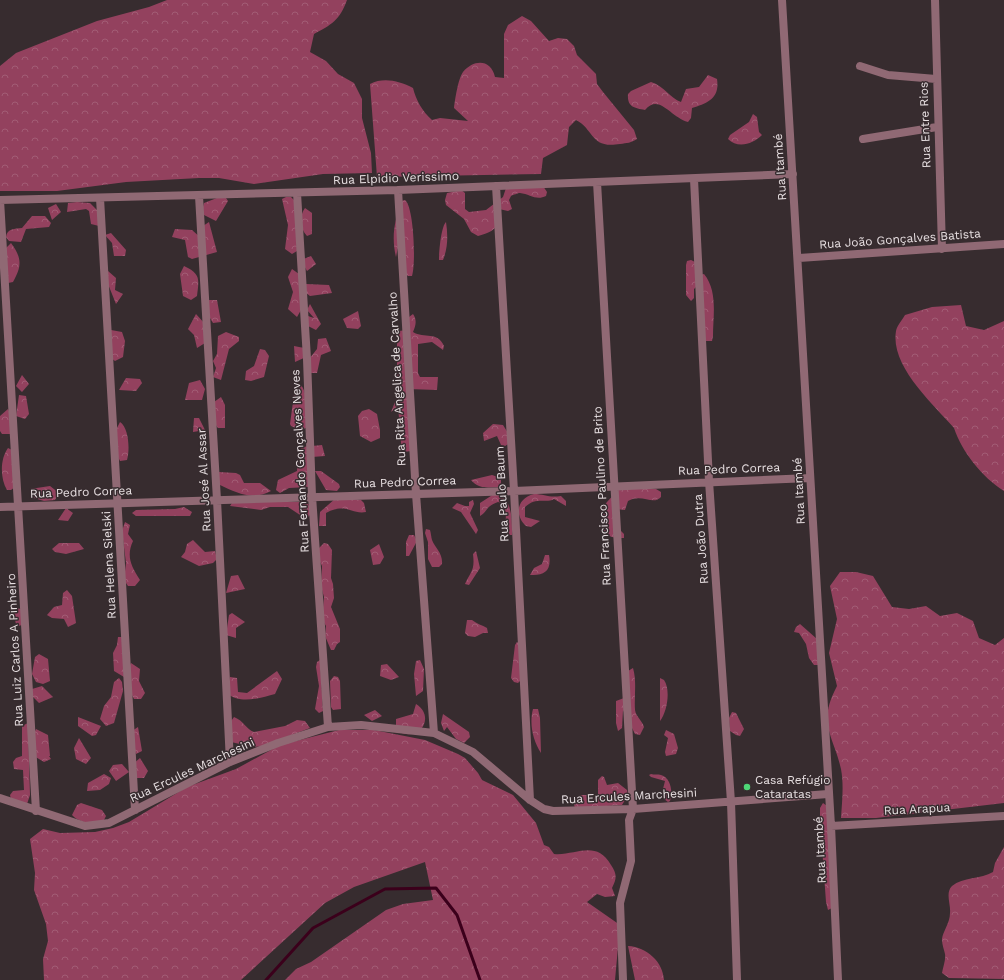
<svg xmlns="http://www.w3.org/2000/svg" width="1004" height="980" viewBox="0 0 1004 980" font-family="'Work Sans',sans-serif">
  <defs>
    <pattern id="forest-crowns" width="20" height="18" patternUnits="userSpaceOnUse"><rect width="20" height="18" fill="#93415e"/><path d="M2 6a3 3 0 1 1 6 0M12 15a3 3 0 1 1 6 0" fill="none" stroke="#a25c75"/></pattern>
  </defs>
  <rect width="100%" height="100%" fill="#372c2f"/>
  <path fill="url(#forest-crowns)" d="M 167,0 L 347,0 C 340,20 331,25 314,34 L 310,52 L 326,61 L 338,74 L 354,83 L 362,99 L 362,118 L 371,153 L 372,173 L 323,174 L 254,184 L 219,178 L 199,178 L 126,182 L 57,191 L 0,191 L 0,66 L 16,53 L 97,21 L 149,7 Z
    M 522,16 L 531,21 L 549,41 L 558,38 L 567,39 L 574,46 L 577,55 L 596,74 L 597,84 L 603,92 L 634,130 L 637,139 C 631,143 627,143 620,144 C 590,149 595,130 576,120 L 569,127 L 567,145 L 543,158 L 541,174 L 377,177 L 370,84 C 384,77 399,81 413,88 C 416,100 422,111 432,120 L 440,118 L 468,121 L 454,108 C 455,100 458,79 463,72 C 474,59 491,59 495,77 L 504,78 L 504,34 L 508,25 Z
    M 708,75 L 717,79 C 720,99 707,103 692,108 L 691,118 L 688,122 C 670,117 659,93 645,110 C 634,108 627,107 628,94 L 631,91 L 651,82 C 664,86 670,98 681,102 L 686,89 L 699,87 Z
    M 753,114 L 757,117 L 759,132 L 762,135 C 753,144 738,149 728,139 L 730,135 L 749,122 Z
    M 543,186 L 547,192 L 546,196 C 536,201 530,194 520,193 C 518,193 513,195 511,196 L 509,200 L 512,209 L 508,211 L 499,209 C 497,228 498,230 478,236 L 471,232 L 464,219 L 446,205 L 445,200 L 447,193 L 461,190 L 465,193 L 465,209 L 469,212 L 486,210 L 503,197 L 506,188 Z
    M 222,196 L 226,198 L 228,201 L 216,221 L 204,215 L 202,211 L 204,203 Z
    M 286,197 L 291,197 L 296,202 L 297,251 L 292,254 L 285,249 L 288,225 L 282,199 Z
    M 405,200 C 414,207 416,264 412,276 L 408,276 L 405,273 L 399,242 L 396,257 C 391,236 395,221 401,201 Z
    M 77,202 L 90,203 L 99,212 L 99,226 L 91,224 L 89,211 L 86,209 L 67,212 L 68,203 Z
    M 56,204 L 61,212 L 52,220 L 48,208 Z
    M 305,208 L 312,213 L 312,234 L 307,236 C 300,229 299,216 305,208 Z
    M 32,216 L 45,216 L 51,223 L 49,227 L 26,229 L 21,242 L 9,241 L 6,237 C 7,228 15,229 22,228 Z
    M 209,222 L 217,252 L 192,259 L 188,257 L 185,240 L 172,237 L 175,229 L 192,230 L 201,238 L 203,226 Z
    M 446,222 C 448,235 448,248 443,260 L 439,260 C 439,252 441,227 446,222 Z
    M 111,233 L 126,250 L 125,256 L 114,256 L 112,243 L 105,235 Z
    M 11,243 C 22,258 22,266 13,282 L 8,283 L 4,250 Z
    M 311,256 L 316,264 L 307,271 L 301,260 Z
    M 691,260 L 695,262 L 700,275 L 704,274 C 718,291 713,316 713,336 L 712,341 L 705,341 L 697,286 L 694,289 L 694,298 L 691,301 L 686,295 L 686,265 L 687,261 Z
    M 184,266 C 201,274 199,279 197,296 L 191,300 L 183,296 L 180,274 Z
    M 292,269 L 299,274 L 301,310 L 297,317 L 288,309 L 293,292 L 288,277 Z
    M 108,271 L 116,278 L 115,290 L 123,294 L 116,304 L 106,279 Z
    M 306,284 L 329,285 L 332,293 L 310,296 L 306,293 Z
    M 208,300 L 217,300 L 221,322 L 213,323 L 207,313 Z
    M 310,304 L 321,324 L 316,330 L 306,325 L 308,316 L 314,318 L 307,310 Z
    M 961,305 L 966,326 L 984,330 L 1004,321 L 1004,491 C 982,477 962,452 954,428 C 933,404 890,366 896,331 C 897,326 902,320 905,315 L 932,307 Z
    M 358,311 L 361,326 L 358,329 L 347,328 L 343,319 Z
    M 196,314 L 205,324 L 205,343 L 197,348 L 194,335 L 188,329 Z
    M 413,314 C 417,320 416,325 413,332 C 424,339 438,331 444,346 L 443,350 L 432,342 L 418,344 L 418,373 L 420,377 L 438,377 L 437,390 L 408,389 L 411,451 L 404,452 L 401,443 L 398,406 L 391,412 L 397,397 L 397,337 L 399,331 L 407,330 L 409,317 Z
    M 111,330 L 122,332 L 125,341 L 123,357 L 115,361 L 111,358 Z
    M 226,332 L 239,337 L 239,341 L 229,349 L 221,380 L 213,377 L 216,368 L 213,361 L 217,354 L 218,336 Z
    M 326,338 L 331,351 L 321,355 L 317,373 L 311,373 L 309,359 L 317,349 L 318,339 Z
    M 294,346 L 304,348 L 306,357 L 295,362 Z
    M 260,349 L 265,350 L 269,356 L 264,377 L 251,381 L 245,380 L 246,371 L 254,366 Z
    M 22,375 L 29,384 L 22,392 L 16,386 Z
    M 126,378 L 140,379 L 142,383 L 136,391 L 119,390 Z
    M 200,380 L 205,389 L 202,400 L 185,400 L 189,383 Z
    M 298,383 C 309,388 307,416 306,428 L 300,430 L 291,426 L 290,424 L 295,387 Z
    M 19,395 L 26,396 L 29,414 L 25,419 L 16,416 Z
    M 221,397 L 225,405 L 225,428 L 218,428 L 215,424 L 214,402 Z
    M 8,409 L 11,415 L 12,434 L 2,434 L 0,431 L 0,416 Z
    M 369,409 L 377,414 L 380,430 L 380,438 L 371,442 L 360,436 L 358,416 L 362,411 Z
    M 194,418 L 199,418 L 205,430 L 193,432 Z
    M 120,422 C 129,428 130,450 127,460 L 120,461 C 113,448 113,434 120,422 Z
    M 493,424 L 503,425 L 508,433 L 510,443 L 505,446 L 501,445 L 497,436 L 484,441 L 483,433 Z
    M 322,445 L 325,456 L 312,457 L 308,487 L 289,488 L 280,493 L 276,490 L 278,480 L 297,471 L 298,453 L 302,447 Z
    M 8,448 L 12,450 L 15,487 L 11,490 L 7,490 C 0,478 0,459 8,448 Z
    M 315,471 L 321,471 L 339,484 L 340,487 L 337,491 L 326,490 Z
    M 219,472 L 236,473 L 240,475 L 244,483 L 260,483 L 271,491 C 253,501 237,493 220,485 L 217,477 Z
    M 492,475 L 501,478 L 501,487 C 489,487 479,490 471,480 Z
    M 50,486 L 59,493 L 55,500 L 44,501 L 34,498 L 30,489 Z
    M 620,488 L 656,489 L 661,492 L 661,497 C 653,506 642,493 628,501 L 625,510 L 616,509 L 620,530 L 624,534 L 624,538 C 605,539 598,531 602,514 C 603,510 604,505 607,502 C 611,497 616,493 620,488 Z
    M 494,494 C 513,495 512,521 512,535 L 508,535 C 502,525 510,516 502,503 L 498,502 C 485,507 488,511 480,516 L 480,503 Z
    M 534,494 C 544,494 549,498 561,496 L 566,501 L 566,506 L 554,499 C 546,504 537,496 525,507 L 525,517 L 540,521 L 531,527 L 526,526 C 514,515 517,498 534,494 Z
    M 336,498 L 361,500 L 364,503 L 366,512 C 352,515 346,502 326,513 L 326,526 L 319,526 L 320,512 Z
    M 473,500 L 474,504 L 470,513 L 478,530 L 476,534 L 461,512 L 452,508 L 457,503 L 465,506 L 469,506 L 469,502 Z
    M 241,501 L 300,502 L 308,504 L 312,513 L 307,518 L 303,517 L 288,507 L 270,507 L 261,510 L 230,506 L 232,503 Z
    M 184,507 L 192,512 L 190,516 L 136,516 L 132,513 L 136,510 L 175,509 Z
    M 66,508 L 73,513 L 68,521 L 58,520 Z
    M 125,522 L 130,525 L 128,534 L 133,541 C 126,556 131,566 140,580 L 135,586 L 128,586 L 124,580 L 126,563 L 122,531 Z
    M 426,529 L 430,530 C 431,533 431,537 432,540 C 435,548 443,553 442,564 L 439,567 L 432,567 L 428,559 L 428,542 L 425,533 Z
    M 409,535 L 414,535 L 417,541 L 409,556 L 406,556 L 406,542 Z
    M 193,540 L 205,552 L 215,551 L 217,559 L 213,563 L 199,566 L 181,557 L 185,552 L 187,544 Z
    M 59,543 L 79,543 L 84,549 L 66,554 L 55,552 L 52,549 Z
    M 324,543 L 328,544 L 332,550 L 331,578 L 333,584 L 334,598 L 331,607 L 340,629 L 340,642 L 337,644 L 334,650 L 331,650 L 325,636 L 326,626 L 322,619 L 324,597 L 321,586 L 322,566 L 317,556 L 317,550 Z
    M 379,544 L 384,557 L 380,564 L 373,565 L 370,550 Z
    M 476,551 L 480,568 L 469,585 L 465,584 C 471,571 475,571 473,554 Z
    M 545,555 L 549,555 C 552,571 544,576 530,575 L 534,568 L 542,564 Z
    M 840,572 L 856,572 L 873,576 L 892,607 L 909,609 L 926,606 L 940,616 L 957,613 L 973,621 L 979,638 L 995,645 L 1004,638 L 1004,803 L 876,818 L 841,818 C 842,802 844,785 841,769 C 833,734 817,724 837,686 L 829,653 L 837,619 L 830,586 Z
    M 238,575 L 245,589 L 226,593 L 231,576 Z
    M 67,590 L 72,596 L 76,623 L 68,627 L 64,619 L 52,618 L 47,615 L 54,607 L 62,605 L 63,593 Z
    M 16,608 L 21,609 L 25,620 L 20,626 L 16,624 L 13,612 Z
    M 232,613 L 245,622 L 236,628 L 236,638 L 226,635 L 229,615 Z
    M 467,620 L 472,620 C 477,624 482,625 487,628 L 488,633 L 483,633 L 475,637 L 468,636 L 465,633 Z
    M 800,624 L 817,639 L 819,665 L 814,665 L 809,658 L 806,644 L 799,633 L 794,632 L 796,627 Z
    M 118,637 L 122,637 L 124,677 L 114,671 L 113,653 L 117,645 Z
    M 517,642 L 521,645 L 522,679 L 518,683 L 514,682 L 511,678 L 515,645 Z
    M 39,654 L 48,659 L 50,681 L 43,684 L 36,682 L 32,674 L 35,657 Z
    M 320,660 L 323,711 L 319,713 L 315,709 L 319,686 L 316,667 L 317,662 Z
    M 420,660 L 424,669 L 423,691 L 416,696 L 414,674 L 416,661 Z
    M 131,663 L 140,669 L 139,681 L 145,693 L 141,699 L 134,699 C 128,689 125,674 131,663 Z
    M 387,664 L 399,677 L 391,680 L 380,676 L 381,665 Z
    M 633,668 C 637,682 634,696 635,710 C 636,717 642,720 644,727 L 640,735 L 635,734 L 623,710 L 622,728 L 618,731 L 616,723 L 616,701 L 624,698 L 628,671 Z
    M 277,671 L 282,679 L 275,694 C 261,698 240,704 228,694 L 230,677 L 237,678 L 238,692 L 247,693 Z
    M 334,676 L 338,677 L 340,681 L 341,709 L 333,710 L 331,707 L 330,681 Z
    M 119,678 L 122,682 L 123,691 L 114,723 L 106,726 L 100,719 L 104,706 L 111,697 L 114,682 Z
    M 660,678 L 664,680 C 671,690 667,712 660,721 Z
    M 42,686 L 53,697 L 39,703 L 31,695 L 32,689 Z
    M 416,704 C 437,717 418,745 396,730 L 396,719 L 413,714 Z
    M 533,709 L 538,709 L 540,718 L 541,753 C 533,741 529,724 533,709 Z
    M 375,710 L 382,716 L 372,721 L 364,715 Z
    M 732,712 L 736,713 L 744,729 L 740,736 L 736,735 L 730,731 L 729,718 Z
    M 443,714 L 469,732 L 470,737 L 464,743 L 456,739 L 447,727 L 444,731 L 441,723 Z
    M 78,717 L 101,726 L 96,735 L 92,736 L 78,726 Z
    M 234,717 C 244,721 246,729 254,732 L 285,726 L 297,720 L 305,721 L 310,728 L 263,746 L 253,747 L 231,742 L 229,724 Z
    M 28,723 L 30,795 L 27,804 L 11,799 L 10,795 L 13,791 L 24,790 L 23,770 L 14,769 L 13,762 L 16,758 L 22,756 L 22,726 Z
    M 138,727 L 142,751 L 136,754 L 132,745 L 132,731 Z
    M 36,729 L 48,735 L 50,756 L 49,756 L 51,759 L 44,762 L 34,756 L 33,736 Z
    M 339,730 L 374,730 L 425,740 L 458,754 L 465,758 L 478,773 L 482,780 L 513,795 L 536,823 L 544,845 L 549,847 L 554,854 C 576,856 596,839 611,865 C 617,874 617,878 612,888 L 615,896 L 605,897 L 597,894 L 587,902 L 620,925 L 615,980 L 285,980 L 296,969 L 311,962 L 386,910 L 403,904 L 433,900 L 425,862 L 354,887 L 325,903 L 241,980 L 44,980 L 43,959 L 48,941 L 46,924 L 34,890 L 35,873 L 30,839 L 43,829 L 60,833 L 95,832 L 113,828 L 129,822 L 187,787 L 236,769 L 280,745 Z
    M 666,730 L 674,734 L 678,748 L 676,754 L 666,756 L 665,752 L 668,738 L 664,735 Z
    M 79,738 L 91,758 L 86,764 L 76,759 L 74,748 Z
    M 140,758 L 148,771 L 144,778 L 135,778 L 133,764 Z
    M 122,764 L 129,772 L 116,781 L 109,771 L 113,765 Z
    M 104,774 L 111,778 L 109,784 L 100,790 L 87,791 L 88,783 Z
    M 651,774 C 654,775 658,774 661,775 C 671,778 673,792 670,801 L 668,802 L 664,799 L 663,789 L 665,781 L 651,777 L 649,775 Z
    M 602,776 L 604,777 L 607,785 L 618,783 L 627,790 L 628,795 L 622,805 L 575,808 L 573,801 L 580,795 L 587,795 L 598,799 L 598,780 Z
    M 81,803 L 102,810 L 106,816 L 103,822 C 94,825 79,823 72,815 L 77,805 Z
    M 823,803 L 827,806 L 832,908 L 828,910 L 826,902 L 820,819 L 820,808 Z
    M 1004,847 L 1004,979 L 949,978 L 942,973 C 943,967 946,960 945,954 C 944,949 942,945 942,939 C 943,931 950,923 950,913 C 951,904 945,893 952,886 C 963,877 981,879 993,872 L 995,863 Z
    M 628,946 C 647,947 663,962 664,980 L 635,980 Z"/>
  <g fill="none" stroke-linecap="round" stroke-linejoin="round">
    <path stroke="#3b001b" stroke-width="3" d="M 266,980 L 313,928 L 385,889 L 436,888 L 457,915 L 480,980"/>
    <path stroke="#906974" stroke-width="8" d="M 782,0 L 831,826 L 838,980
      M 935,0 L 942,249
      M 860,66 L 888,75 L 936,79
      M 863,139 L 937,127
      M 694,179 L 709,481 L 731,802 L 737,980
      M 597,182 L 633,809 L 629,820 L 631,861 L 620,903 L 623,980
      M 496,186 L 514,491 L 530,800
      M 398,190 L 416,494 L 434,733
      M 297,193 L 307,359 L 312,496 L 328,727
      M 199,196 L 217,500 L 230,762
      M 100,198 L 135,810
      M 799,258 L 1004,244
      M 0,507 L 514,491 L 810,478
      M 0,798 L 85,826 L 109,823 L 230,762 L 278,743 L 328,727 L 361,725 L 434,733 L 473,752 L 530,800 L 544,809 L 553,811 L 633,809 L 828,794
      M 36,811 L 0,200 L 398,190 L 793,174
      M 831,826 L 1004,816"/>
  </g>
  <circle fill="#4ed676" stroke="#372c2f" stroke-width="1.5" cx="747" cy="787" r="4"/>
  <g text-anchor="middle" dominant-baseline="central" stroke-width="3" stroke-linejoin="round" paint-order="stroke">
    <g font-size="12" fill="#e7dfe1" stroke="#372c2f">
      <text transform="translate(925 125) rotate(-92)">Rua Entre Rios</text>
      <text transform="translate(780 167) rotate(-94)">Rua Itambé</text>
      <text transform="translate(396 178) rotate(-2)">Rua Elpidio Verissimo</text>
      <text transform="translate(900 239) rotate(-4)">Rua João Gonçalves Batista</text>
      <text transform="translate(397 379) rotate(-93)">Rua Rita Angelica de Carvalho</text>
      <text transform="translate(300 461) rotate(-93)">Rua Fernando Gonçalves Neves</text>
      <text transform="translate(729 469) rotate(-2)">Rua Pedro Correa</text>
      <text transform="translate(204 480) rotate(-93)">Rua José Al Assar</text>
      <text transform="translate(405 482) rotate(-2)">Rua Pedro Correa</text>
      <text transform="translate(799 491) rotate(-93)">Rua Itambé</text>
      <text transform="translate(81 492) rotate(-2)">Rua Pedro Correa</text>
      <text transform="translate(502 494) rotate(-93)">Rua Paulo Baum</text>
      <text transform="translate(602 496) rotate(-93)">Rua Francisco Paulino de Brito</text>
      <text transform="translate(701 539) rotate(-94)">Rua João Dutra</text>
      <text transform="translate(109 565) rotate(-93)">Rua Helena Sielski</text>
      <text transform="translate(15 650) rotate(-93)">Rua Luiz Carlos A Pinheiro</text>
      <text transform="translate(192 770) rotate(-25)">Rua Ercules Marchesini</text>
      <text transform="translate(629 796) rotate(-3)">Rua Ercules Marchesini</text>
      <text transform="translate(917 809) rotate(-3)">Rua Arapua</text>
      <text transform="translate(820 850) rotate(-93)">Rua Itambé</text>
    </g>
    <g font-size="12" fill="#e7dfe1" stroke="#372c2f" text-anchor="start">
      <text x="755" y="780">Casa Refúgio<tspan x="755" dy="14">Cataratas</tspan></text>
    </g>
  </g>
</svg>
